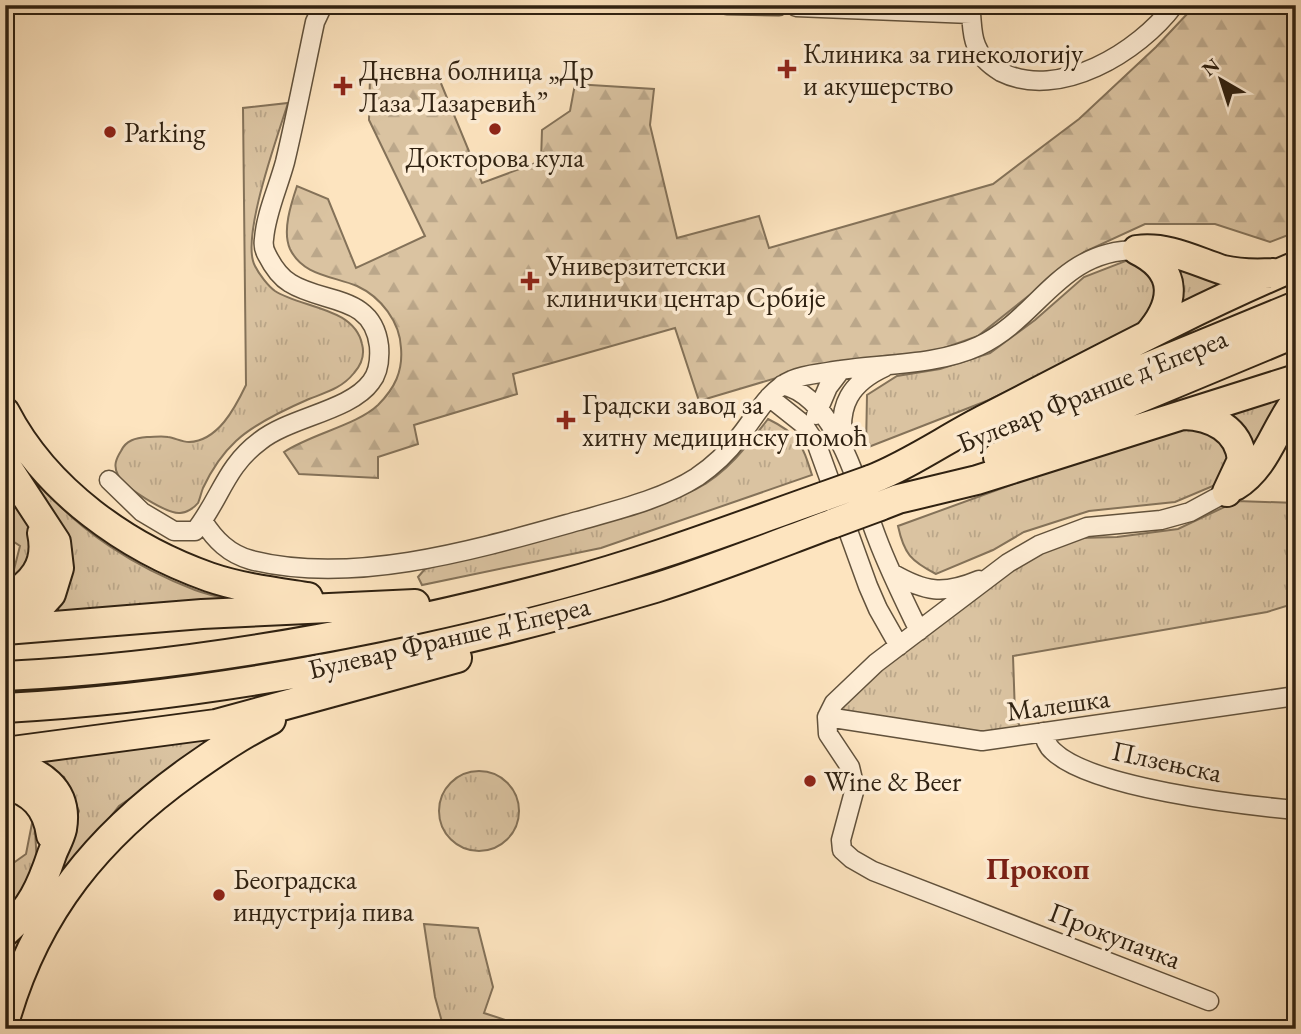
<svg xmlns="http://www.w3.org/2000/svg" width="1301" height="1034" viewBox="0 0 1301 1034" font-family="'EB Garamond',serif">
  <defs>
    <pattern id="grass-tufts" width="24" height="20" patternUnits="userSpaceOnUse" patternTransform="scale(1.75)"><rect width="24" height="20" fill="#dac3a1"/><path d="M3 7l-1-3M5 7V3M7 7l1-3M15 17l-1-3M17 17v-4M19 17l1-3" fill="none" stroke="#bba78a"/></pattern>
    <pattern id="forest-firs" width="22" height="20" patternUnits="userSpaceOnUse" patternTransform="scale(1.75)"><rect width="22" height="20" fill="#dac3a1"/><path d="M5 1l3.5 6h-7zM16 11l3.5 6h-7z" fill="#bba78a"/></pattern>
  </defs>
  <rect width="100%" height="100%" fill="#fde4bf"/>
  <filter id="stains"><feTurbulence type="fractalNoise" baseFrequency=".00286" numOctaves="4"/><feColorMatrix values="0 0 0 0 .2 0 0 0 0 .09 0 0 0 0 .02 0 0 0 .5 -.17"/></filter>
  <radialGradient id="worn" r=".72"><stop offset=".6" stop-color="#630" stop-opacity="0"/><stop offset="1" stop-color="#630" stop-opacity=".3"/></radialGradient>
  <path fill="url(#grass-tufts)" stroke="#847259" stroke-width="2" d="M 288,103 C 278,135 240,239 255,266 C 259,274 268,286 275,291 C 301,308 354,307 362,344 C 365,355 362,364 354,373 C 342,388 327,392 309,399 C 286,409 254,424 236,441 C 223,453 211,471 203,488 C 201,493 200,499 198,503 C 194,508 186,513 180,513 C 167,514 123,487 118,475 C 113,466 116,459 121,451 C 126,440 136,438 147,437 C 154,437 162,436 168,437 C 175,438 182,442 189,442 C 218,441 235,408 246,385 L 243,108 Z
    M 1167,258 L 1241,282 L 1179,308 Z
    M 1128,260 L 1151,270 L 1162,292 L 1152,311 L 1133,330 L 989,400 L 866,448 L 867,395 L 897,376 L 940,369 L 990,353 L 1035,320 L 1084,277 Z
    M 1281,398 L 1253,452 L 1225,414 Z
    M 768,419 C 799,434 802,444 812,475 L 601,548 L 422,585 L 418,577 L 425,569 L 658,503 C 670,498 684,495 696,489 C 726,474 748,445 768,419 Z
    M 1192,428 C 1212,434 1225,439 1232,459 L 1220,483 L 1175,502 L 1089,511 L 1024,532 L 993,550 L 936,574 C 911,561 904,554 898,526 L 1148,435 Z
    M 5,435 C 17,451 28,468 40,484 C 79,532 137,568 195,590 C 214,597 234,600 253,605 L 37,618 L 54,600 L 8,452 L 5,449 Z
    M 5,483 C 33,521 46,547 10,585 L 20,546 L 5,536 Z
    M 1237,501 L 1296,503 L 1296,603 L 1267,612 L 1013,656 L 1015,714 L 1024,737 L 969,744 L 836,711 L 883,665 L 1008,573 L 1042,552 L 1078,538 L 1117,537 L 1178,529 Z
    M 235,727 L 119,806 L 80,856 L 5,996 L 5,951 L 26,931 L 55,876 L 79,811 L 64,777 L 32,759 Z
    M439 811a40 40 0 1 1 80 0a40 40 0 1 1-80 0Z
    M 34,813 L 37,864 L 5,920 L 5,869 L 26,854 Z
    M 424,924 L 478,928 L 493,987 L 484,1013 L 533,1029 L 444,1029 L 435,997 Z"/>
  <path fill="url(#forest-firs)" stroke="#847259" stroke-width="2" d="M 1255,5 L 1296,5 L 1296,232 L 1270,242 L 1215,224 L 1145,224 L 1084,252 L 978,336 L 933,352 L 883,356 L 783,376 L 699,401 L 675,328 L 513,374 L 517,394 L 414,425 L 418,444 L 378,457 L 378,478 L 299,474 L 284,452 C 311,434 357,425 378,405 C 395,388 403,371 401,348 C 400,322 381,297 357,286 C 333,276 303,276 290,249 C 282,231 291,204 297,186 L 328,199 L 356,268 L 425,236 L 369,120 L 370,75 L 438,76 L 482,183 L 541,161 L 542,130 L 570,111 L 575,84 L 654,89 L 650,125 L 677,238 L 759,216 L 769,248 L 993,184 L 1079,119 L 1156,47 L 1188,13 L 1254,10 Z"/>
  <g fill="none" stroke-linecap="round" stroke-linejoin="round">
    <g stroke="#62523c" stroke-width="21">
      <path id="minor" d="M 727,5 L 779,6
        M 796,7 L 971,14 C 972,24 972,36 976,45 C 980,57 991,66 1001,72 C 1059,101 1139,52 1174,5
        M 782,385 C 837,397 859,492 877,538 C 889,570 904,600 919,631
        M 769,397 L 803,424 L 817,445 L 868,586 L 878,609 L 899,646
        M 816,415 L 828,387 L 841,370
        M 843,442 C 838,405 850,383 885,367
        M 109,480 L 142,512 L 174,531 L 195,531 C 221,498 225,467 260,441 C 290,417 350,411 371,382 C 379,372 380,359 379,346 C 373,294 323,304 290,283 C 280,277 272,265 267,255 C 264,250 263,245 264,239 C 266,213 278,188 285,162 C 296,116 305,69 315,22 L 323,5
        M 203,521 C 215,540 229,554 251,560 C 354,586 478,549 578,521 C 617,510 663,499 697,477 C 713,466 728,452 739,437 C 755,418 768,390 792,380 C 803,375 816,374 828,372 C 877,363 933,367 979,346 C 1039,318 1059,250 1137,250
        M 892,573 C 925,592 943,595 979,580
        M 827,717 L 982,741 L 1296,696
        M 1043,732 C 1045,739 1047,746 1053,751 C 1091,788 1241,805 1296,810
        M 1209,1001 L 873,871 L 852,859 L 842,850 L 841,840 L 855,788 L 850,767 L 828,734 L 827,717 L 834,703 L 876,663 L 1008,563 L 1039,545 L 1087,527 L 1161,520 L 1190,512 L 1227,492"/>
    </g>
    <g stroke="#2f2111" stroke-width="32">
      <path id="trunk" d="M 1137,250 C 1168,246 1195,261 1223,270 C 1240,274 1256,274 1273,273
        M 1137,250 C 1180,271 1175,304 1148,335
        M 5,412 C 46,491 127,548 209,577 C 241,588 275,592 308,597
        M 1184,415 C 1212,416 1239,429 1242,460 L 1227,492
        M 1026,417 L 1296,306
        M 998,457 L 1296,333
        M 5,464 L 56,542 L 59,568 L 51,594 L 42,604 L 31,613 L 5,625
        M 870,480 C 909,465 946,439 983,420 C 1087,367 1189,311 1296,266
        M 1235,486 C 1267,466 1274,429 1296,401
        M 880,506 L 898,499 L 977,480 L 1296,379
        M 5,599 C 32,585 49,565 42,533
        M 5,630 L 202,614 L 415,604
        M 5,676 C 190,667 380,632 558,585 C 649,561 737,527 825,496
        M 5,708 C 221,696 448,650 655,588 C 715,569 775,545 834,523
        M 5,752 L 216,724 L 457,658
        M 5,764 C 39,770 69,789 62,829 C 60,838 55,846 52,854 C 41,887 31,909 5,932
        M 5,784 C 32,792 47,806 51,835
        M 5,1020 C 36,911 98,836 189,771 C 216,752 242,734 271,720"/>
    </g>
    <use href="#minor" stroke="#feedd5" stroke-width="18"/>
    <use href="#trunk" stroke="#fde4bf" stroke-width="28"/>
    <g stroke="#2f2111" stroke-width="32" stroke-linecap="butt">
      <path id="trunk-bridge" d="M 825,496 L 870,480
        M 834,523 L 880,506"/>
    </g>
    <use href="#trunk-bridge" stroke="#fde4bf" stroke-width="28"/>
  </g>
  <g fill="#8f2418" stroke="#feedd5" stroke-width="2.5">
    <path d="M783.5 58.5h7v7h7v7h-7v7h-7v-7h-7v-7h7z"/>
    <path d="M339.5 75.5h7v7h7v7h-7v7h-7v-7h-7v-7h7z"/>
    <circle cx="495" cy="129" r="7"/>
    <circle cx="110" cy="132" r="7"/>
    <path d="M526.5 270.5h7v7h7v7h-7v7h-7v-7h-7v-7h7z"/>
    <path d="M562.5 409.5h7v7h7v7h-7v7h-7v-7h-7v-7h7z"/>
    <circle cx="810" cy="781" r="7"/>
    <circle cx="219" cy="895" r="7"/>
  </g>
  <g text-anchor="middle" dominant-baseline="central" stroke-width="7" stroke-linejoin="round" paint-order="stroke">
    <g font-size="28" fill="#2f2111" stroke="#feedd5" text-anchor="start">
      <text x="803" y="53">Клиника за гинекологију<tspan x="803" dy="32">и акушерство</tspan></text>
      <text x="359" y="70">Дневна болница „Др<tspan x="359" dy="32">Лаза Лазаревић”</tspan></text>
      <text x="124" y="132">Parking</text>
      <text x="495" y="157" text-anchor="middle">Докторова кула</text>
      <text x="546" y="265">Универзитетски<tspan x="546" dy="32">клинички центар Србије</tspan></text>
      <text x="582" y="404">Градски завод за<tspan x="582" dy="32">хитну медицинску помоћ</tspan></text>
      <text x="824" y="781">Wine &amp; Beer</text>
      <text x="233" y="879">Београдска<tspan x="233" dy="32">индустрија пива</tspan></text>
    </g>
    <g font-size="28" fill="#2f2111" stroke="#feedd5">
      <text transform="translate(1092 390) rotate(-22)">Булевар Франше д'Епереа</text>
      <text transform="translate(449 637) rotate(-13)">Булевар Франше д'Епереа</text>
      <text transform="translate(1058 704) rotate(-8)">Малешка</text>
      <text transform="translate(1167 761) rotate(12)">Плзењска</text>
      <text transform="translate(1115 935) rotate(21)">Прокупачка</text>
    </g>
    <g font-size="30" font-weight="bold" fill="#7a1f14" stroke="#feedd5">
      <text x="1038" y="868">Прокоп</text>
    </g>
  </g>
  <rect width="1301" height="1034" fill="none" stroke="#fde4bf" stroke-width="28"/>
  <rect x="7" y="7" width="1287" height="1020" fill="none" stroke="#2f2111" stroke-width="3.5"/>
  <rect x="14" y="14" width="1273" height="1006" fill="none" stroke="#2f2111" stroke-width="2"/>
  <g transform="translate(1221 80) rotate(321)" stroke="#feedd5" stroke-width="5" paint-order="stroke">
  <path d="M0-5L12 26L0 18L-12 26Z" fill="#2f2111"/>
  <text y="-10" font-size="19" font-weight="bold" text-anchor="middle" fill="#2f2111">N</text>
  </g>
  <rect width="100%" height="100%" filter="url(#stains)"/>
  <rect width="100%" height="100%" fill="url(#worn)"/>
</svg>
